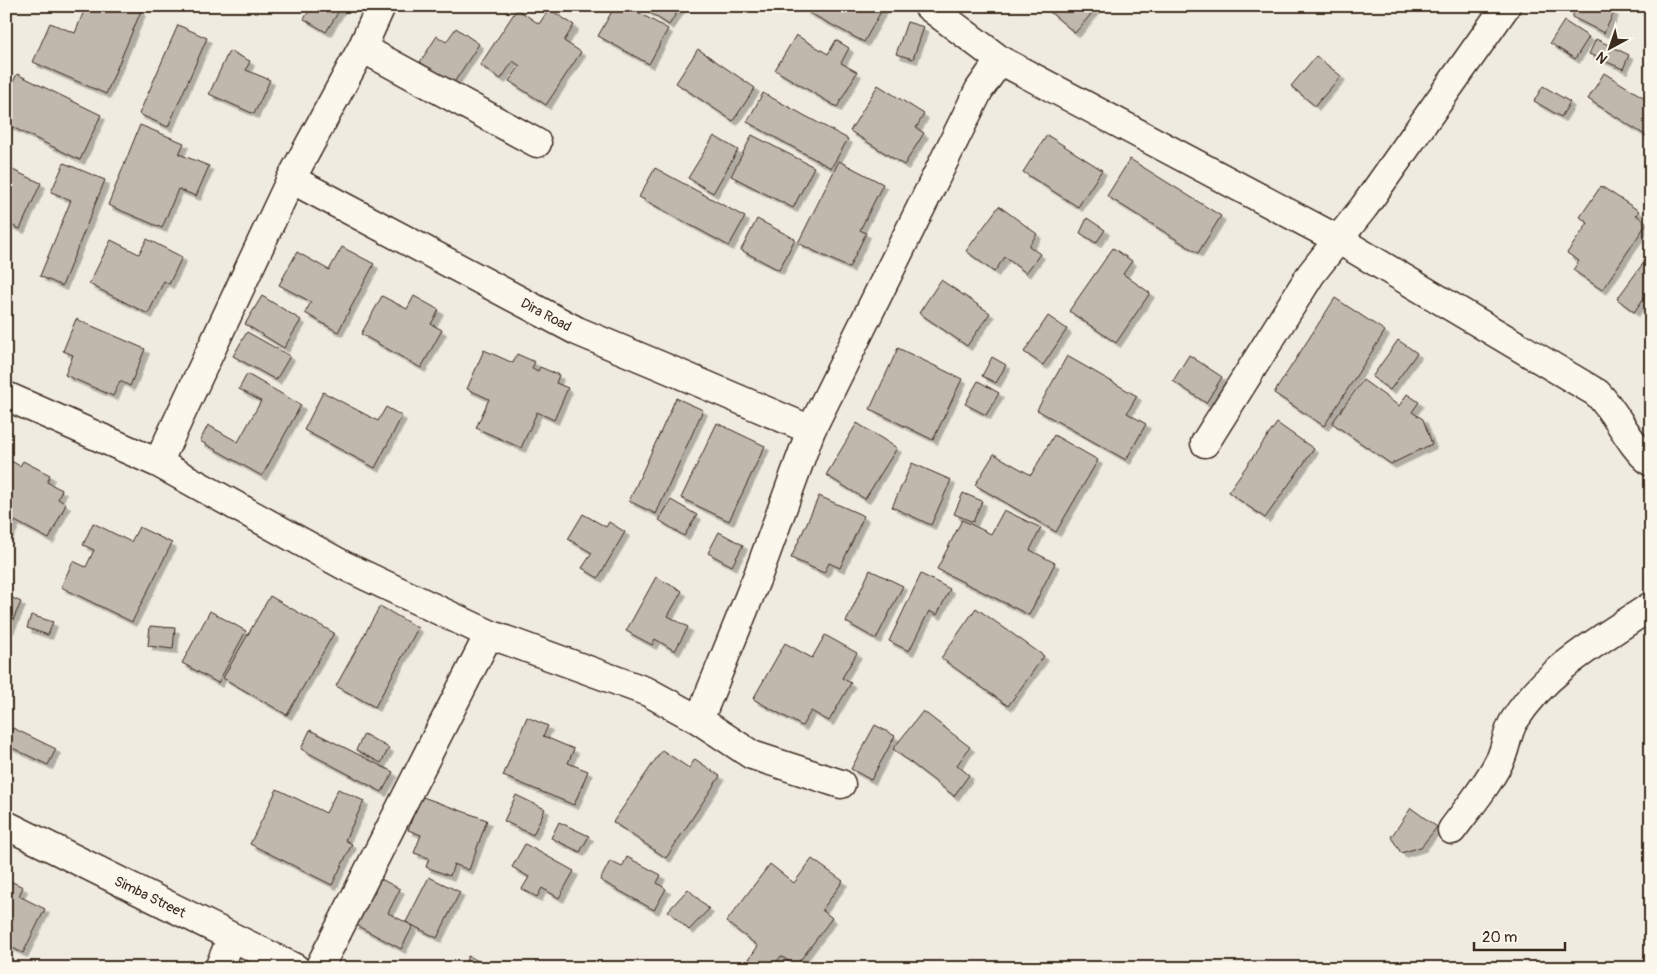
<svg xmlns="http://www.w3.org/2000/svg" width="1657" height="974" viewBox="0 0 1657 974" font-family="Pangolin,sans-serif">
  <defs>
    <filter id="shadow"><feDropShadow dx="4.5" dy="4.5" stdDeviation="0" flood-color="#0004"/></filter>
  </defs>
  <rect width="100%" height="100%" fill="#f0ebe0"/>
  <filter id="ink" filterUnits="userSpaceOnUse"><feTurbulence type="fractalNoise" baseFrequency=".02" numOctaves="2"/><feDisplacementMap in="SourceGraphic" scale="10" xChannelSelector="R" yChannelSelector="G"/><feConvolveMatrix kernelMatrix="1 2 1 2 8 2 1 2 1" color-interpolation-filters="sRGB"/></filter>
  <g filter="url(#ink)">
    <path fill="#c0b8ad" stroke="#3b2a1e" filter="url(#shadow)" d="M 86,6 L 131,6 L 141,11 L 106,94 L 33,62 L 50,23 L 75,33 Z
      M 312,6 L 342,6 L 326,32 L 304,19 Z
      M 615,6 L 627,6 L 668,29 L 649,64 L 598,36 Z
      M 640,6 L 681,6 L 669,25 Z
      M 806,6 L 884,6 L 864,42 L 804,10 Z
      M 1043,6 L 1098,6 L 1075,33 Z
      M 1577,6 L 1602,6 L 1614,12 L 1604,33 L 1572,17 Z
      M 1642,6 L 1651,6 L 1651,12 Z
      M 517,9 L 539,24 L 549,9 L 574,25 L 564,41 L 581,52 L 546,105 L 509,81 L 520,66 L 513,61 L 501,79 L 480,65 Z
      M 1564,21 L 1589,37 L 1575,59 L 1550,43 Z
      M 907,22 L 924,27 L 913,59 L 896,54 Z
      M 178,25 L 207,38 L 168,127 L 139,114 Z
      M 456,28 L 479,44 L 453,84 L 420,62 L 437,36 L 446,42 Z
      M 796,35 L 828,54 L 836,40 L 849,48 L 841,63 L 857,72 L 837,107 L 775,70 Z
      M 1596,39 L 1629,55 L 1623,69 L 1589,54 Z
      M 698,49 L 755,88 L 733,121 L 676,83 Z
      M 229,51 L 250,61 L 246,70 L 270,80 L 254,114 L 209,94 Z
      M 1316,56 L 1341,76 L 1315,106 L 1291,86 Z
      M 1604,73 L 1651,102 L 1651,139 L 1588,99 Z
      M 17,74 L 101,115 L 80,160 L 6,124 L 6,96 Z
      M 878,85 L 924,114 L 916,128 L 924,133 L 904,165 L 850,131 Z
      M 1543,86 L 1570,102 L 1561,117 L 1534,101 Z
      M 763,93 L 848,139 L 831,168 L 747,122 Z
      M 140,125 L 184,143 L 179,154 L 209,166 L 196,196 L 178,189 L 162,228 L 108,205 Z
      M 752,135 L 814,167 L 793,208 L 731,176 Z
      M 1047,135 L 1102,170 L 1078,207 L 1023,172 Z
      M 714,136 L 738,150 L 713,193 L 688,178 Z
      M 1130,159 L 1221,216 L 1198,253 L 1107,196 Z
      M 839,161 L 883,184 L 860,230 L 866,233 L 849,268 L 798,243 Z
      M 64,163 L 105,180 L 62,286 L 40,276 L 71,200 L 51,192 Z
      M 6,167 L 41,183 L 20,229 L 6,223 Z
      M 655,168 L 745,217 L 729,246 L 639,197 Z
      M 1601,186 L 1639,211 L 1636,215 L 1647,223 L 1602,290 L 1573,270 L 1579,261 L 1567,253 L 1588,223 L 1580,217 Z
      M 999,206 L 1037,234 L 1029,246 L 1040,254 L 1026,273 L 1005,257 L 994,272 L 966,251 Z
      M 1087,218 L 1105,230 L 1096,243 L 1080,233 Z
      M 757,219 L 795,239 L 779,270 L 741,250 Z
      M 147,239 L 182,257 L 169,284 L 164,281 L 148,314 L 89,284 L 111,240 L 139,254 Z
      M 342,247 L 374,264 L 338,332 L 305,313 L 311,302 L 279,285 L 297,252 L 329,270 Z
      M 1113,248 L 1132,261 L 1123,274 L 1150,293 L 1116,343 L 1069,311 Z
      M 1647,258 L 1651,260 L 1651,288 L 1634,312 L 1617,299 Z
      M 941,280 L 990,313 L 967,346 L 919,313 Z
      M 262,296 L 301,320 L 284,348 L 245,324 Z
      M 382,296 L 407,309 L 414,296 L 439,310 L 431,324 L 442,330 L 421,368 L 361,334 Z
      M 1335,298 L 1385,331 L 1324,426 L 1274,393 Z
      M 1048,316 L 1067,329 L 1043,365 L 1024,352 Z
      M 76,319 L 145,349 L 130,386 L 120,381 L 113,396 L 65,375 L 73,355 L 63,351 Z
      M 247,332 L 290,356 L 276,380 L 233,356 Z
      M 1398,340 L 1417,353 L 1390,390 L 1372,377 Z
      M 898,348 L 962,379 L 933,440 L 870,409 Z
      M 484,350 L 513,363 L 517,354 L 535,362 L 532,368 L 538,371 L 540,367 L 559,375 L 556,383 L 568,388 L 554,420 L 537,412 L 521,448 L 476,428 L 489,399 L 467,389 Z
      M 1189,355 L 1222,377 L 1206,403 L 1173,381 Z
      M 1067,356 L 1137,396 L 1127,413 L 1146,424 L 1126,460 L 1037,410 Z
      M 992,357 L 1006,365 L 996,383 L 982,376 Z
      M 247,374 L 301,405 L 262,476 L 200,441 L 208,425 L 238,442 L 261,401 L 239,389 Z
      M 1363,380 L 1399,406 L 1407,394 L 1419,402 L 1412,412 L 1423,419 L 1432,444 L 1391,464 L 1332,423 Z
      M 978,381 L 999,393 L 986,415 L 965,404 Z
      M 323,392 L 378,421 L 386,407 L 402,416 L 375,468 L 304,430 Z
      M 676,398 L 703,410 L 656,514 L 629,501 Z
      M 717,423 L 765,446 L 729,521 L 681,498 Z
      M 857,423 L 897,448 L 865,499 L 826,475 Z
      M 1277,423 L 1314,449 L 1265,518 L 1228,492 Z
      M 1054,435 L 1098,460 L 1056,532 L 975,485 L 994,454 L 1031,475 Z
      M 6,458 L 20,466 L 23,461 L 50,475 L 47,482 L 62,490 L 58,499 L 66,504 L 49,539 L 15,521 L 6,539 Z
      M 912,463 L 951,480 L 931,525 L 892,507 Z
      M 963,493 L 982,501 L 973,522 L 954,514 Z
      M 819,496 L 864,516 L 840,568 L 829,563 L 824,573 L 791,558 Z
      M 671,500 L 697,515 L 684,536 L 659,520 Z
      M 1004,510 L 1041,528 L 1030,550 L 1055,563 L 1029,615 L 937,569 L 962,520 L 991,534 Z
      M 583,514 L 606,527 L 609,522 L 625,532 L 598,578 L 582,568 L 592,553 L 568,539 Z
      M 93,523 L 131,542 L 139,527 L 172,543 L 132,622 L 61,587 L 73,561 L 86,567 L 94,550 L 83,545 Z
      M 719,532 L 743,545 L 732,566 L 708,553 Z
      M 870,570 L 903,586 L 876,639 L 846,622 Z
      M 921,574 L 950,589 L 937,615 L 929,611 L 909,651 L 889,641 Z
      M 656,577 L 682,591 L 668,616 L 688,627 L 675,651 L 655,639 L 652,645 L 626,631 Z
      M 6,595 L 21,602 L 9,629 L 6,628 Z
      M 270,596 L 334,633 L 287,715 L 223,678 Z
      M 380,606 L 418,628 L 375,707 L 336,686 Z
      M 976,608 L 1044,656 L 1008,706 L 941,658 Z
      M 210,611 L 246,631 L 218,683 L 182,663 Z
      M 31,615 L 53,622 L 48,635 L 27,628 Z
      M 150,626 L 175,628 L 173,649 L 148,646 Z
      M 825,635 L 857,653 L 842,678 L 851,683 L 829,721 L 811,711 L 802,726 L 753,699 L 785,643 L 812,658 Z
      M 923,711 L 970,747 L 957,765 L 969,775 L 954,796 L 893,749 Z
      M 527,717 L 548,726 L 543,736 L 574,749 L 568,763 L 588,771 L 574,805 L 503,776 Z
      M 875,725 L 895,736 L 871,780 L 851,769 Z
      M 13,728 L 56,749 L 48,765 L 6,745 L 6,742 Z
      M 310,730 L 393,772 L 382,792 L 301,749 Z
      M 364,734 L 389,748 L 381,763 L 356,750 Z
      M 662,750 L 689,768 L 695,759 L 720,776 L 666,858 L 613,822 Z
      M 277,789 L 326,813 L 338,789 L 364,801 L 345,840 L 352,844 L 332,885 L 250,844 Z
      M 516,795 L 545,809 L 533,835 L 504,821 Z
      M 420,796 L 487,820 L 469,870 L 454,864 L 450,876 L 426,867 L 429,858 L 414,853 L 421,835 L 408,830 Z
      M 1411,808 L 1437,827 L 1421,847 L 1401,853 L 1391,837 Z
      M 559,822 L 589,836 L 580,852 L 551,838 Z
      M 525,844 L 574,871 L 559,898 L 542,888 L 537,897 L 522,889 L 529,877 L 512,867 Z
      M 627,857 L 661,875 L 657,883 L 666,889 L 654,910 L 600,880 L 610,861 L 622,867 Z
      M 812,859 L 843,881 L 822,910 L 832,918 L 796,966 L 781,956 L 772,968 L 760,968 L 749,959 L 758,946 L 726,922 L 770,864 L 794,883 Z
      M 429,877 L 460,892 L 437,938 L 406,922 Z
      M 379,878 L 400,889 L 388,913 L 413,926 L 401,949 L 354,924 Z
      M 6,879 L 23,887 L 19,896 L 45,909 L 23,953 L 6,945 Z
      M 688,889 L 709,909 L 689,930 L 668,911 Z
      M 468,956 L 485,964 L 483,968 L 463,968 Z"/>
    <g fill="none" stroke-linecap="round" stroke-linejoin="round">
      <g stroke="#3b2a1e" stroke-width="31">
        <path id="street" d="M 928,6 L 1000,60 L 1339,240 L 1597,393 C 1618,414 1628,444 1651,462
          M 362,48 L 537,143
          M 291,179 L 577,331 L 661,366 L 811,430
          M 6,396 L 158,463 L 345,566 L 489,634 L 648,692 L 699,720 L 752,755 L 841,784
          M 1205,443 L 1311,274 L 1364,207 L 1506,6
          M 158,463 L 291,179 L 362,48 L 381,6
          M 699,720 L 758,575 L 811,430 L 979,90 L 1000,60
          M 6,825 L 295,968
          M 1452,830 C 1469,807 1487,786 1500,760 C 1506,748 1507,732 1514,721 C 1547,668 1601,640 1651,606
          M 219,968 L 232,937
          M 319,968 L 489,634"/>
      </g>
      <use href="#street" stroke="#fbf7ec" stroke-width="28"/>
    </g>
  </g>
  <g text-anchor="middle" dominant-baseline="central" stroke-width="4" stroke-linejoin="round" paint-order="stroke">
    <g font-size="14" fill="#3b2a1e" stroke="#fbf7ec">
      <text transform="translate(546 315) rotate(28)">Dira Road</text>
      <text transform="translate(150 897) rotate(26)">Simba Street</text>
    </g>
  </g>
  <rect width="1657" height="974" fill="none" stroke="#fbf7ec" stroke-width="25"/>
  <rect x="12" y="12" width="1632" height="949" fill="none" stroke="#3b2a1e" stroke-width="2" filter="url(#ink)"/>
  <g transform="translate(1610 48) rotate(220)" stroke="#fbf7ec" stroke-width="4" paint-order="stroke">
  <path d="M0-4L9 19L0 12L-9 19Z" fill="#3b2a1e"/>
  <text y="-8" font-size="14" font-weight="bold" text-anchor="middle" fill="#3b2a1e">N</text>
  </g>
  <path d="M1474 942v8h91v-8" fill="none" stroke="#3b2a1e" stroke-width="2.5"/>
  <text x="1482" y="942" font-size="15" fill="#3b2a1e" stroke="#fbf7ec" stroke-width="4" paint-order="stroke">20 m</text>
</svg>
